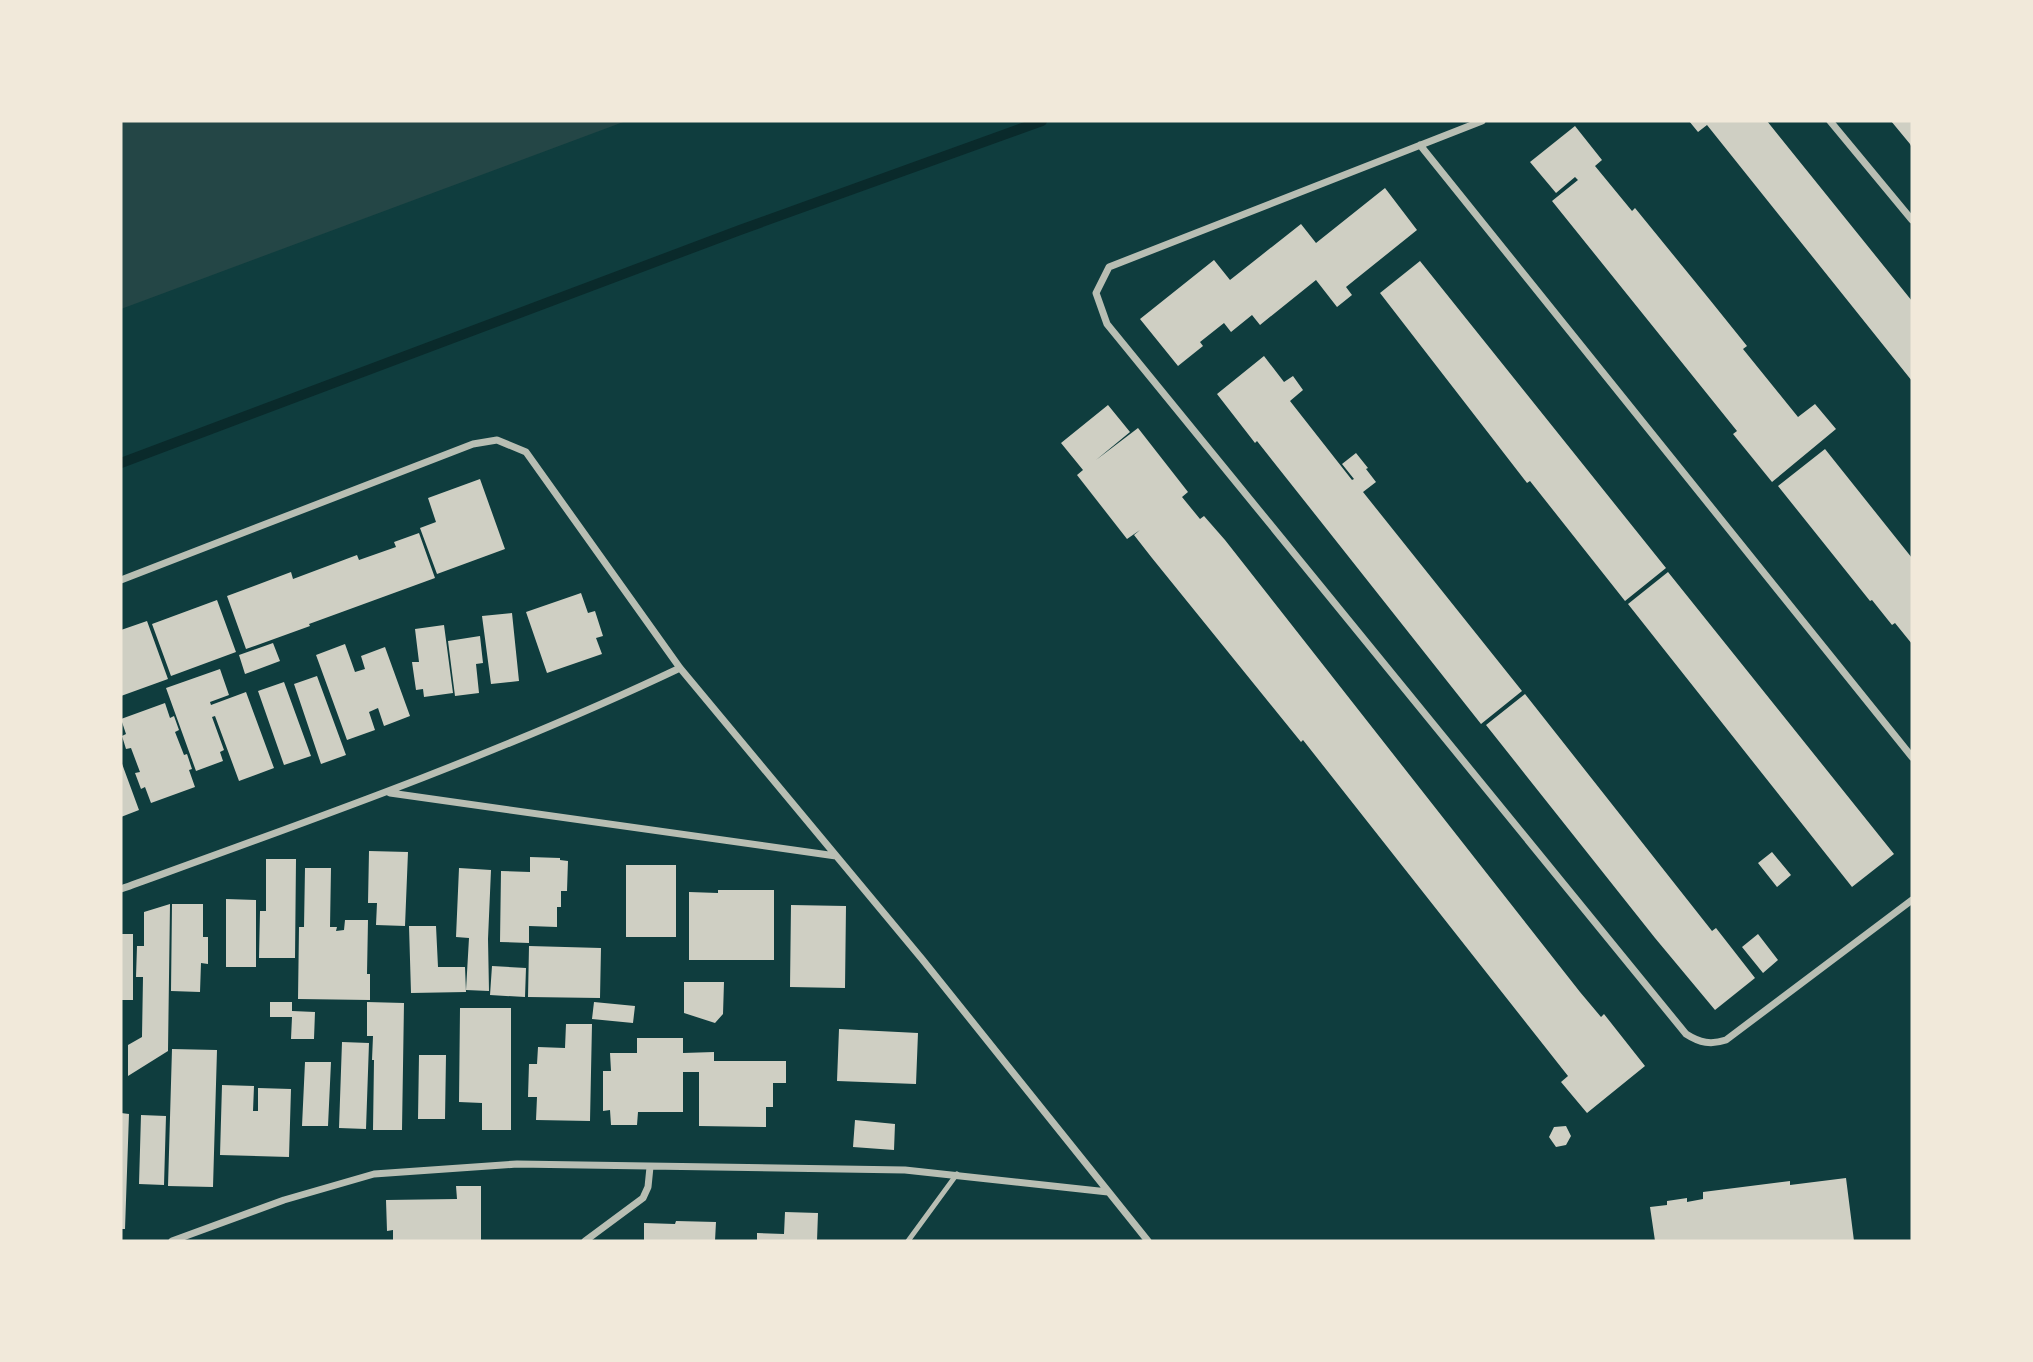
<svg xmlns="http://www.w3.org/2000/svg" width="2033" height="1362" viewBox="0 0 2033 1362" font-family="'Fira Sans',sans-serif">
  <rect width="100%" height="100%" fill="#0f3d3e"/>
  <path fill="#244646" d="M 121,121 L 626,121 L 121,309 Z"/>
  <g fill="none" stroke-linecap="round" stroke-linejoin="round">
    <path stroke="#0a2a2b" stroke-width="10" d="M 121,463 L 740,230 L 1042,121"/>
  </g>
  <path fill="#cfcfc3" d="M 1689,121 L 1767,121 L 1912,301 L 1912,381 L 1707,125 L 1698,132 Z
    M 1891,121 L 1912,121 L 1912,148 L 1910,144 Z
    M 1575,126 L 1602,160 L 1595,166 L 1632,211 L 1635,208 L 1710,300 L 1747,346 L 1743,349 L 1798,417 L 1815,404 L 1836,429 L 1772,482 L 1733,434 L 1737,431 L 1552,201 L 1578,180 L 1575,177 L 1556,193 L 1530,162 Z
    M 1385,188 L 1417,230 L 1346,287 L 1352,295 L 1337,307 L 1316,280 L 1260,325 L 1252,315 L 1231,332 L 1224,323 L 1200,342 L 1203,346 L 1178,366 L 1140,319 L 1214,260 L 1230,280 L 1301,224 L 1316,243 Z
    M 1420,261 L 1666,568 L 1625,601 L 1530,481 L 1527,483 L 1380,293 Z
    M 1264,356 L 1284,382 L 1293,376 L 1303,390 L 1290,401 L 1352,480 L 1354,479 L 1342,464 L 1356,453 L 1368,468 L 1366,469 L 1376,482 L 1363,492 L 1522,691 L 1481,724 L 1257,441 L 1255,443 L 1217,394 Z
    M 1108,405 L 1130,432 L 1096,460 L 1138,428 L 1188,492 L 1182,497 L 1200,519 L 1204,516 L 1225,540 L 1580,992 L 1601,1017 L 1604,1014 L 1645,1066 L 1587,1113 L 1561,1082 L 1568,1076 L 1303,740 L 1301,742 L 1152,558 L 1134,535 L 1140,530 L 1127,539 L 1077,475 L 1083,470 L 1061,443 Z
    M 1825,449 L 1912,558 L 1912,644 L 1895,623 L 1892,625 L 1872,600 L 1870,601 L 1778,486 Z
    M 480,479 L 505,549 L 437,574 L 420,528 L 436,522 L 428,498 Z
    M 419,533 L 435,578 L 309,624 L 310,626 L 246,649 L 227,596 L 291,572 L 293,579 L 357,555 L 359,560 L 396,547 L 394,542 Z
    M 1668,572 L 1894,854 L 1852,887 L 1628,604 Z
    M 581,593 L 588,613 L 595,611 L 603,636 L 596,638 L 602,654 L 547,673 L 526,612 Z
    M 217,600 L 236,652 L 171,676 L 152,624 Z
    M 512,613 L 519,681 L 491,684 L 482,616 Z
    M 147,621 L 168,679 L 121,696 L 121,630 Z
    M 444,625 L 453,693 L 424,697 L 423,689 L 416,690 L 412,662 L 419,662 L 415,629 Z
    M 480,636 L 483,663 L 476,664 L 479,693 L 455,696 L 448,641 Z
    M 273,643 L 280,661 L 245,674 L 239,655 Z
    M 345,644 L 355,672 L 365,669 L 361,656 L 385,647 L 410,716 L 384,726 L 378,708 L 369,712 L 375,730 L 347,740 L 316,655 Z
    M 220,669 L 229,695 L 210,702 L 211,705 L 246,692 L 274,768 L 239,781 L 215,716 L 212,717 L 224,750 L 220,752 L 223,761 L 196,771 L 166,688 Z
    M 317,676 L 346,755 L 321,764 L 294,684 Z
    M 284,682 L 311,756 L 284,765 L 258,691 Z
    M 1525,694 L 1712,931 L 1716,928 L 1755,978 L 1715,1010 L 1655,938 L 1486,725 Z
    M 165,703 L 170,718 L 174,716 L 179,730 L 175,732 L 184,755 L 187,754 L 192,769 L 189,770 L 195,787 L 151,803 L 145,787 L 141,789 L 135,773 L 140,772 L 131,748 L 126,749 L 122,736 L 126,734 L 121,719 Z
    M 121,761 L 139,810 L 121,817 Z
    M 369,851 L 408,852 L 405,926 L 376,925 L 377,903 L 368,903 Z
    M 1772,852 L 1791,875 L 1777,887 L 1758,863 Z
    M 530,857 L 560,858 L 560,860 L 568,861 L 567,891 L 561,891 L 561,907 L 557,907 L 557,927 L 529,926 L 529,943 L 500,942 L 501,871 L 530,872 Z
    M 266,859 L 296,859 L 295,958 L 259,958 L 260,911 L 266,911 Z
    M 626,865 L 676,865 L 676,937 L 626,937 Z
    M 305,868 L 331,868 L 330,927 L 337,927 L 336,931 L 344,930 L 345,920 L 368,920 L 367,974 L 370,974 L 370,1000 L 298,999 L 299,927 L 304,927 Z
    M 459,868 L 491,870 L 488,939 L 489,991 L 466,990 L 469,938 L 456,937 Z
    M 718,890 L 774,890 L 774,960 L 689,960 L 689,892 L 718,893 Z
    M 226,899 L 256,900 L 256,967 L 226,967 Z
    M 170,904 L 168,1051 L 128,1076 L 128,1045 L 142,1037 L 143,977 L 136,977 L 137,946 L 144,946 L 144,912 Z
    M 172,904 L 203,904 L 203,937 L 208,937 L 208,964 L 201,963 L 200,992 L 171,991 Z
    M 791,905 L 846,906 L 845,988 L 790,987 Z
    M 409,926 L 436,926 L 438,967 L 465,967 L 466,992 L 411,993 Z
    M 121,934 L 133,934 L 133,1000 L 121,1000 Z
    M 1758,934 L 1778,960 L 1763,973 L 1742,947 Z
    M 529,946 L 601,948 L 600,998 L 528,997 Z
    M 492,966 L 526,968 L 525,997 L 490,995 Z
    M 684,982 L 724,982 L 723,1014 L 715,1023 L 684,1013 Z
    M 270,1002 L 292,1002 L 292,1011 L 315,1012 L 314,1039 L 291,1039 L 292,1017 L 270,1017 Z
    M 367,1002 L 404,1003 L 402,1130 L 373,1130 L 374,1060 L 372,1060 L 373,1036 L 367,1036 Z
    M 594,1002 L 635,1006 L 633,1023 L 592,1019 Z
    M 460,1008 L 511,1008 L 511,1130 L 482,1130 L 482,1103 L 459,1102 Z
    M 566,1024 L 592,1024 L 590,1121 L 536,1120 L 537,1097 L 528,1097 L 529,1064 L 537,1064 L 538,1047 L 565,1048 Z
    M 839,1029 L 918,1033 L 916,1084 L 837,1081 Z
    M 637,1038 L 683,1038 L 683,1053 L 714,1052 L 714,1061 L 786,1061 L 786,1083 L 773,1083 L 773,1107 L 766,1107 L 766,1127 L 699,1126 L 699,1072 L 683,1072 L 683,1112 L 638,1112 L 637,1125 L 611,1125 L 610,1110 L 603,1111 L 603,1071 L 611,1071 L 610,1053 L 637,1053 Z
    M 342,1042 L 369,1043 L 366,1129 L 339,1128 Z
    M 172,1049 L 217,1050 L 213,1187 L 168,1186 Z
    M 419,1055 L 446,1055 L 445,1119 L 418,1119 Z
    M 305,1062 L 331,1062 L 328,1126 L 302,1126 Z
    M 222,1085 L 254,1086 L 253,1111 L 258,1111 L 258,1088 L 291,1089 L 289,1157 L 220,1155 Z
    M 121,1113 L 129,1114 L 125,1229 L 121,1229 Z
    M 141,1115 L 166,1116 L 164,1185 L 139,1184 Z
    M 855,1120 L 895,1124 L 894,1150 L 853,1147 Z
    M 1566,1126 L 1571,1136 L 1566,1145 L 1556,1147 L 1549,1137 L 1554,1127 Z
    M 1846,1178 L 1854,1241 L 1655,1241 L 1650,1207 L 1667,1205 L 1667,1201 L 1687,1198 L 1687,1202 L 1703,1199 L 1703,1192 L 1790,1181 L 1790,1185 Z
    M 456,1186 L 481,1186 L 481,1241 L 393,1241 L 393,1230 L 387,1231 L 386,1200 L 457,1199 Z
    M 785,1212 L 818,1213 L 817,1241 L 757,1241 L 757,1233 L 784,1234 Z
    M 676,1221 L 716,1222 L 715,1241 L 644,1241 L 644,1223 L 675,1224 Z"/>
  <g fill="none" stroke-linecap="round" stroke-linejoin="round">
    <path stroke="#b8beb3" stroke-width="5" d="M 908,1241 L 957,1174"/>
    <path stroke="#b8beb3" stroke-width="7" d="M 1482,121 L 1109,267 L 1096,293 L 1107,324 L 1686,1034 C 1700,1043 1711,1045 1726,1040 L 1912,900
      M 1830,121 L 1912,220
      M 1420,145 L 1912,757
      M 121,580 L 473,444 L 497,440 L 526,452 L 680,668 L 922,959 L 1148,1241
      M 390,793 L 836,856
      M 121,889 C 309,821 499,754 680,668
      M 172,1241 L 284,1200 L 374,1174 L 517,1164 L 905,1170 L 1108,1192
      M 585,1241 L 643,1198 L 648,1187 L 650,1167"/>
  </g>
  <rect width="2033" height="1362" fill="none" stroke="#f1e9da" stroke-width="245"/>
</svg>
